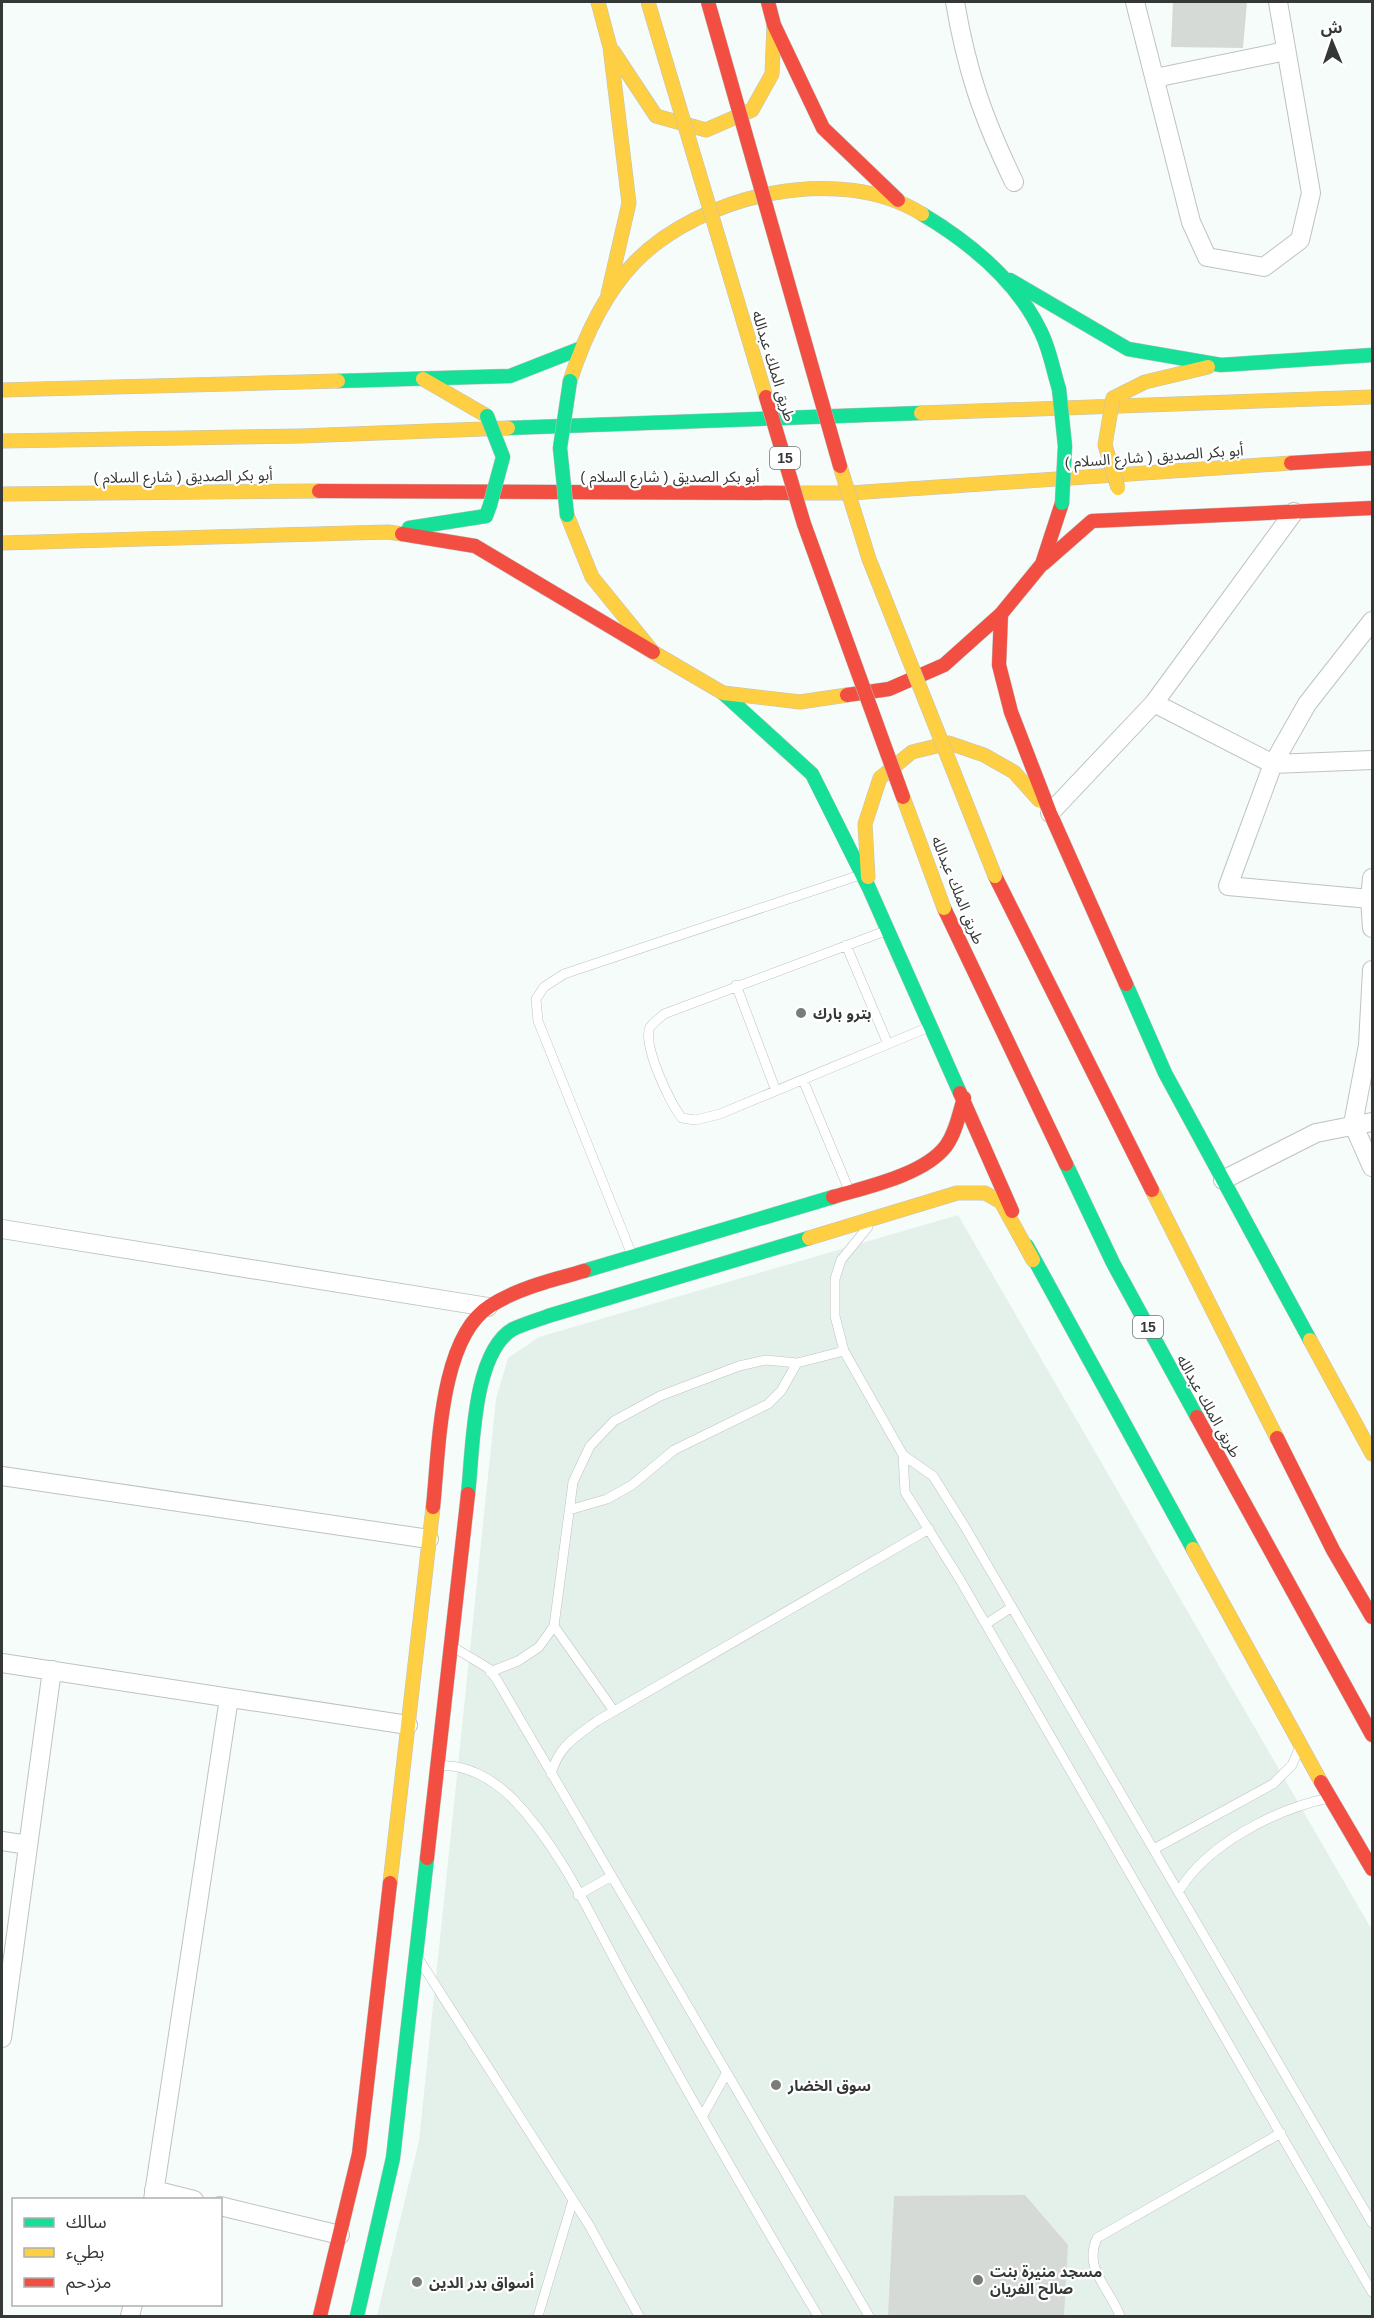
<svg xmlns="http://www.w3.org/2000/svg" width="1374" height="2318" viewBox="0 0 1374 2318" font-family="Arial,'Noto Sans Arabic',sans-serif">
  <rect width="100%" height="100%" fill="#f6fcf9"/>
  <path fill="#e4f1ea" d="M 958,1215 L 1372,1930 L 1372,2316 L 377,2316 L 419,2141 L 496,1399 L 508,1358 L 539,1337 Z"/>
  <path fill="#d6dad7" d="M 1173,2 L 1247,2 L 1243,48 L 1171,47 Z
    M 1025,2195 L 1068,2245 L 1064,2316 L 888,2316 L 894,2196 Z"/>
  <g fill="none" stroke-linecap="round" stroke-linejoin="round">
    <g stroke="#bec3c1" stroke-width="10">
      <path id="lane" d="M 888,930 L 664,1014 C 660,1018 653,1023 650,1027 C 642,1044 670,1104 682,1118 L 695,1120 L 720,1114 L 929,1027
        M 846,945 L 888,1044
        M 736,985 L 776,1091
        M 803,1080 L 849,1190
        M 868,1227 L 841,1260 L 835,1279 L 835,1316 L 844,1351 L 903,1455 L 933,1476 L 965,1527 L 1372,2223
        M 632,1255 L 538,1021 L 536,999 L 544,987 L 564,974 L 860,875
        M 903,1455 L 905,1492 L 959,1578 L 1372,2292
        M 569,1510 L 607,1499 L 632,1485 L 674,1450 L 768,1404 L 781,1391 L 797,1363
        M 986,1624 L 1012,1607
        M 554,1626 L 614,1711
        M 453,1647 L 488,1668 L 497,1680 L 869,2316
        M 490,1672 L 518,1661 L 539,1647 L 554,1626 L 573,1482 L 590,1446 L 614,1421 L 660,1396 L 739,1366 L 766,1360 L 797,1363 L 844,1351
        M 440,1766 C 465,1763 494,1780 512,1798 C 564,1851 595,1926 631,1990 C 692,2100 754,2209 818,2316
        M 551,1774 C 559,1746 574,1738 597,1721 L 929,1529
        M 1154,1849 L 1273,1784 L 1292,1765 L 1299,1749
        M 1179,1891 C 1207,1844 1276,1809 1329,1798
        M 578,1895 L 610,1877
        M 420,1961 L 589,2225 L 639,2316
        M 702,2117 L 726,2074
        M 538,2316 L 573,2200
        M 1120,2316 C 1109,2287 1083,2269 1097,2238 L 1281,2133"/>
    </g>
    <g stroke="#bec3c1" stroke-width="20">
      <path id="street" d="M 955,2 C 967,72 983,118 1014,182
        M 1135,2 L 1191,222 L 1207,257 L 1264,267 L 1300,240 L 1311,193 L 1278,2
        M 1155,78 L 1286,51
        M 1154,703 L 1273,764 L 1372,760
        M 1050,813 L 1154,703 L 1294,512
        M 1372,878 L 1370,899 L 1372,928
        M 1370,899 L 1228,886 L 1273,764 L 1307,704 L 1372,621
        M 1372,970 L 1368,1045 L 1353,1124 L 1372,1167
        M 1223,1180 L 1316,1133 L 1372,1122
        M 2,1229 L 488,1307
        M 2,1476 L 429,1539
        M 2,1663 L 408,1725
        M 2,1841 L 28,1845
        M 2,2038 L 52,1670
        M 154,2190 L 194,2200
        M 153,2200 L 229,1698
        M 220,2206 L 340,2235
        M 130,2316 L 133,2304"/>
    </g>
    <g stroke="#bec3c1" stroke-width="15">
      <path id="fast" d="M 922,214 C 969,242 1017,281 1041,332 C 1050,350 1053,370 1059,389
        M 1010,280 L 1128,349 L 1221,365 L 1372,355
        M 338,381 L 510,376 L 579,349
        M 508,428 L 921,413
        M 409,528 L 486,516 L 490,505
        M 723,693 L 812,774 L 869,888 L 960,1093
        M 1126,984 L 1165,1073 L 1310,1340
        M 1066,1164 L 1113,1263 L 1197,1417
        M 1027,1246 L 1193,1549
        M 584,1271 L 833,1197
        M 468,1494 C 473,1451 472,1353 513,1329 C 524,1324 537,1320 548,1316 L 809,1238
        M 357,2316 L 393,2158 L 427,1858"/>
    </g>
    <g stroke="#bec3c1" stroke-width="15">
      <path id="slow" d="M 598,2 L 610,47 L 629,203 L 608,294
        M 613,51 L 656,116 L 706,130 L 752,110 L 772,74 L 774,25
        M 423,379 L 487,416
        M 570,381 C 584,338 603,295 635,262 C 700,195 839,162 922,214
        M 2,390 L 338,381
        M 1113,398 L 1145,382 L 1208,367
        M 921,413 L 1372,397
        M 2,441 L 301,436 L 508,428
        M 792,493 L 850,493 L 1291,463
        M 2,494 L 319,491
        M 567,515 L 592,577 L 653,652 L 723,693 L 800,702 L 847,695
        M 2,543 L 388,532 L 402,534
        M 868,877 L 865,824 L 880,778 L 912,752 L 949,743 L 984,755 L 1014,772 L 1039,800
        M 1152,1190 L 1277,1438
        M 809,1238 L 957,1193 L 985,1193 L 1001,1202 L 1033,1260
        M 1310,1340 L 1372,1454
        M 1193,1549 L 1321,1782
        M 390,1883 L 433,1507"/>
    </g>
    <g stroke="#bec3c1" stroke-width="15">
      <path id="jam" d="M 768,2 L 774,25 L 823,128 L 898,200
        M 1291,463 L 1372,458
        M 319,491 L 792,493
        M 402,534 L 475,546 L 653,652
        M 1043,564 L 1092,521 L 1372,508
        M 1001,614 L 999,665 L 1011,712 L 1050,813 L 1126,984
        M 847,695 L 889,689 L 944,665 L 1001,614 L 1042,564 L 1062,503
        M 995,876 L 1152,1190
        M 944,908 L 1066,1164
        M 960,1093 L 1012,1211
        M 833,1197 C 866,1187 924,1175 946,1146 C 956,1132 959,1114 964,1098
        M 1197,1417 L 1372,1735
        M 1277,1438 L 1333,1550 L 1372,1617
        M 433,1507 C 439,1452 439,1338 490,1306 C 518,1288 552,1280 584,1271
        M 1321,1782 L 1372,1869
        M 427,1858 L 468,1494
        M 320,2316 L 359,2154 L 390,1883"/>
    </g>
    <use href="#lane" stroke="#fefffe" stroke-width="9"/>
    <use href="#street" stroke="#fefffe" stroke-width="18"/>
    <use href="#fast" stroke="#16e098" stroke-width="14"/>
    <use href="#slow" stroke="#ffcf43" stroke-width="14"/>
    <use href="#jam" stroke="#f24e42" stroke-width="14"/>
    <g stroke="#bec3c1" stroke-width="15" stroke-linecap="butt">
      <path id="fast-bridge" d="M 1059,389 L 1065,446 L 1062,503
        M 487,416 L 503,457 L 490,505
        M 567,515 L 560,448 L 570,381"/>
    </g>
    <g stroke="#bec3c1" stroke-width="15" stroke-linecap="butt">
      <path id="slow-bridge" d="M 648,2 L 766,397
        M 1113,398 L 1105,445 L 1118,488
        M 840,466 L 869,559 L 995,876
        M 903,797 L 944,908"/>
    </g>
    <g stroke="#bec3c1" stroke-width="15" stroke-linecap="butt">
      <path id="jam-bridge" d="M 708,2 L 840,466
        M 766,397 L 804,524 L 903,797"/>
    </g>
    <use href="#fast-bridge" stroke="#16e098" stroke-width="14"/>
    <use href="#slow-bridge" stroke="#ffcf43" stroke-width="14"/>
    <use href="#jam-bridge" stroke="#f24e42" stroke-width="14"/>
  </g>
  <g fill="#787d7a" stroke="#fff" stroke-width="2">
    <circle cx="801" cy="1013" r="6"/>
    <circle cx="776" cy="2085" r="6"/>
    <circle cx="978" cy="2280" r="6"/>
    <circle cx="417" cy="2282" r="6"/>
  </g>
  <g text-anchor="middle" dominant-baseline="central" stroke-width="4.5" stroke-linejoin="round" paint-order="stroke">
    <g fill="#fff" stroke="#717472" stroke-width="1.5">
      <rect x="770" y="447" width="30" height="22" rx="4.5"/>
      <rect x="1133" y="1316" width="30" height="22" rx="4.5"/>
    </g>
    <g font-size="14" font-weight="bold" fill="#343836">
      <text x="785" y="458">15</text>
      <text x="1148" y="1327">15</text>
    </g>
    <g font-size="15" fill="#343836" stroke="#fff">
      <text transform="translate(774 366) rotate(73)">طريق الملك عبدالله</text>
      <text transform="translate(1154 456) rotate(-4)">( شارع السلام ) أبو بكر الصديق</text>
      <text transform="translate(183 476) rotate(-1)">( شارع السلام ) أبو بكر الصديق</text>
      <text x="670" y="476">( شارع السلام ) أبو بكر الصديق</text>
      <text transform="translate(958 890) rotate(68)">طريق الملك عبدالله</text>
      <text transform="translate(1209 1406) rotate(61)">طريق الملك عبدالله</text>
    </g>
    <g font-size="15" font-weight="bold" fill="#343836" stroke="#fff" text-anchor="start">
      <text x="813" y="1013">بترو بارك</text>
      <text x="788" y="2085">سوق الخضار</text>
      <text x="990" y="2271">مسجد منيرة بنت<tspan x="990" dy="17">صالح الفريان</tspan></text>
      <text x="429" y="2282">أسواق بدر الدين</text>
    </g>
  </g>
  <rect width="1374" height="2318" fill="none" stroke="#343836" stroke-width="6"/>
  <rect x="12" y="2198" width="210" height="108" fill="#ffffff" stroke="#aeafaf" stroke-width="1.5"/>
  <rect x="24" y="2218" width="30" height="9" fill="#16e098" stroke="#aeafaf" stroke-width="1.5"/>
  <text x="66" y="2228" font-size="18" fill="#343836">سالك</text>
  <rect x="24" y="2248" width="30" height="9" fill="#ffcf43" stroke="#aeafaf" stroke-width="1.5"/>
  <text x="66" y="2258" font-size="18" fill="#343836">بطيء</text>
  <rect x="24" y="2278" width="30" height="9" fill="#f24e42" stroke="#aeafaf" stroke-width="1.5"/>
  <text x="66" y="2288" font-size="18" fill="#343836">مزدحم</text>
  <g transform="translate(1332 42) rotate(358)" stroke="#ffffff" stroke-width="4.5" paint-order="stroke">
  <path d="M0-4.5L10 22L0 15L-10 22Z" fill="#343836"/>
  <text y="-9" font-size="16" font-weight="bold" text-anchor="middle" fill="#343836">ش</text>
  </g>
</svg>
